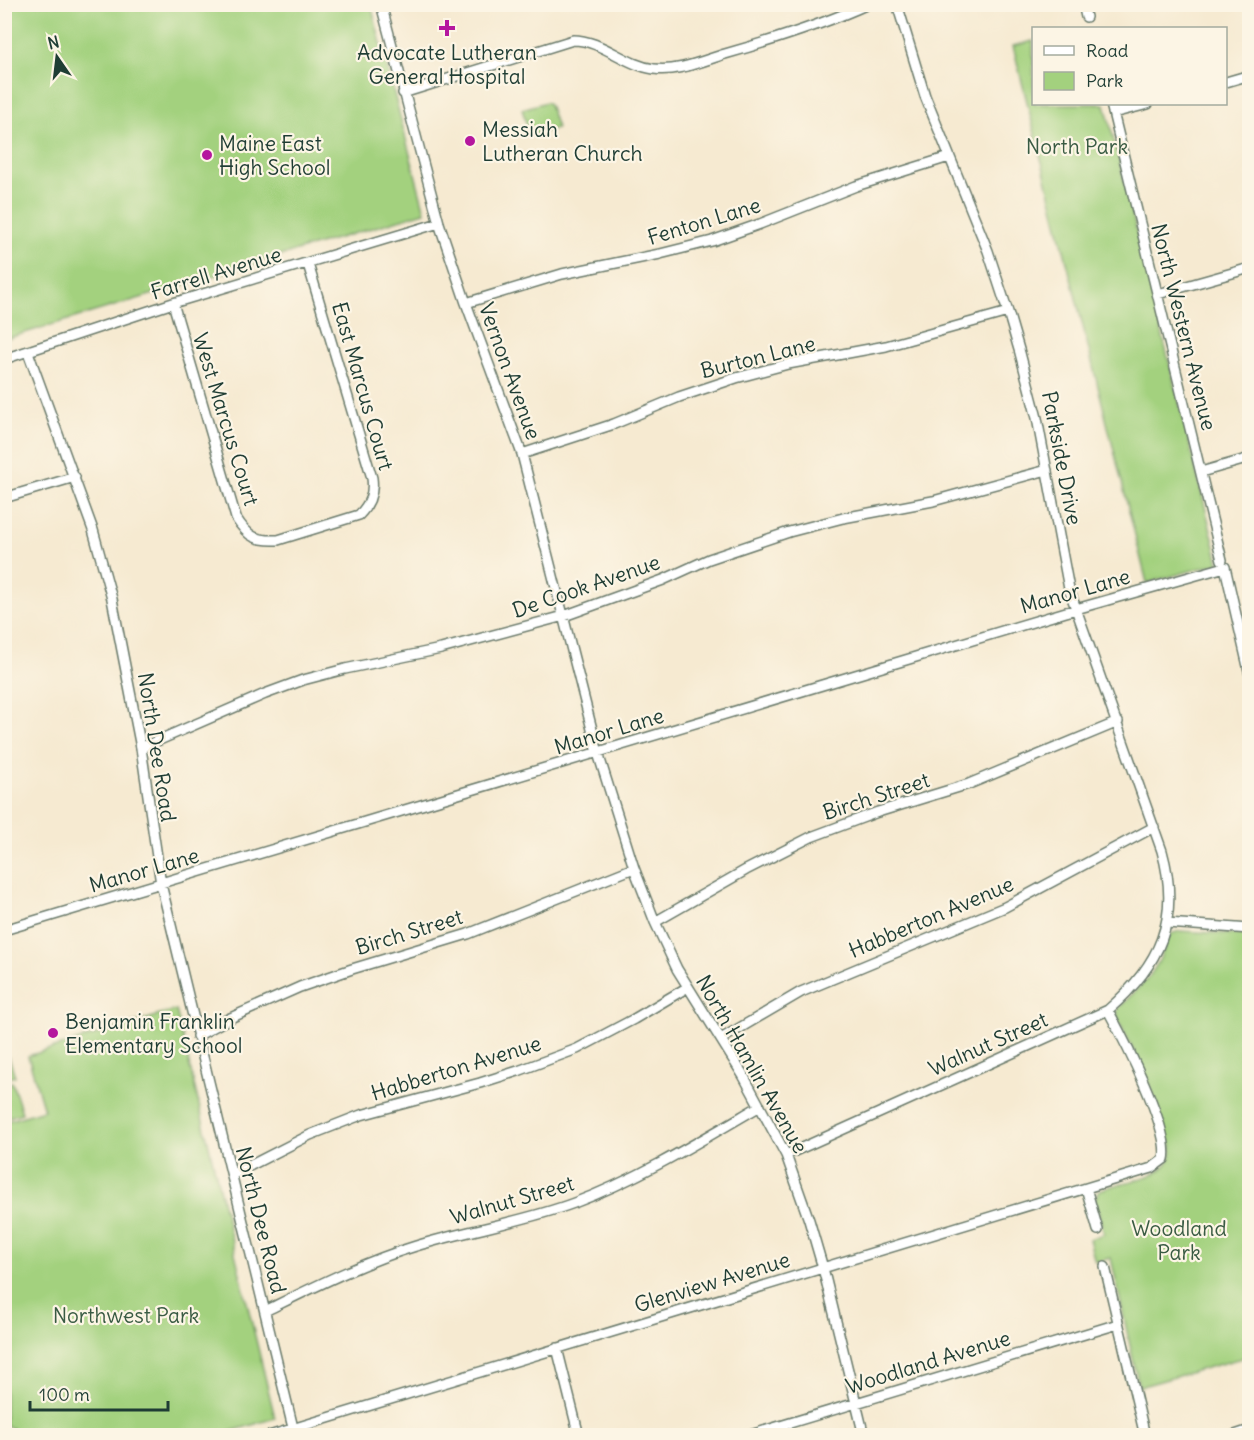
<svg xmlns="http://www.w3.org/2000/svg" width="1254" height="1440" viewBox="0 0 1254 1440" font-family="Delius,sans-serif">
  <rect width="100%" height="100%" fill="#fcf5e5"/>
  <filter id="ink" filterUnits="userSpaceOnUse"><feTurbulence type="fractalNoise" baseFrequency=".0167" numOctaves="2"/><feDisplacementMap in="SourceGraphic" scale="12" xChannelSelector="R" yChannelSelector="G"/><feConvolveMatrix kernelMatrix="1 2 1 2 8 2 1 2 1" color-interpolation-filters="sRGB"/></filter>
  <filter id="wash" filterUnits="userSpaceOnUse"><feTurbulence type="fractalNoise" baseFrequency=".008" numOctaves="4" result="noise"/><feDisplacementMap in="SourceGraphic" scale="24" xChannelSelector="R" yChannelSelector="G"/><feGaussianBlur stdDeviation="1.35" result="paint"/><feColorMatrix in="noise" values="0 0 0 0 0 0 0 0 0 0 0 0 0 0 0 0 0 1.4 0 .05"/><feComposite in="paint" operator="in"/></filter>
  <g filter="url(#wash)">
    <rect width="100%" height="100%" fill="#f6ead1"/>
    <path fill="#a3d17e" stroke="#618759" stroke-width="1.5" d="M 5,4 L 371,5 L 425,212 L 5,339 Z
      M 1033,41 L 1034,104 L 1105,104 L 1219,563 L 1147,583 L 1013,46 Z
      M 546,102 L 549,104 L 557,128 L 530,136 L 522,109 Z
      M 1180,931 L 1249,935 L 1249,1356 L 1139,1387 L 1111,1258 L 1095,1262 L 1089,1239 L 1104,1234 L 1095,1200 L 1098,1191 C 1120,1180 1172,1181 1172,1148 L 1147,1077 L 1118,1020 L 1117,1010 L 1149,977 L 1158,963 L 1170,934 Z
      M 176,1010 L 275,1418 L 219,1435 L 24,1435 L 5,1425 L 4,1122 L 44,1110 L 28,1056 Z
      M 9,1058 L 15,1076 L 5,1079 L 5,1059 Z
      M 12,1082 L 22,1113 L 5,1118 L 5,1084 Z"/>
  </g>
  <g filter="url(#ink)">
    <g fill="none" stroke-linecap="round" stroke-linejoin="round">
      <g stroke="#6a7a6b" stroke-width="12">
        <path id="minor" d="M 381,4 L 439,223 L 466,303 L 522,454 L 598,753 L 634,868 L 655,922 L 677,969 L 743,1075 L 786,1155 L 809,1220 L 823,1268 L 864,1436
          M 1083,4 L 1086,17
          M 1226,82 L 1250,75
          M 403,93 L 573,40 C 602,40 624,65 654,69 C 678,72 702,61 725,54 C 774,40 822,25 868,4
          M 1111,104 L 1222,560
          M 1113,113 L 1148,104
          M 1158,294 L 1250,268
          M 173,303 L 236,518 C 248,537 256,541 278,540 L 359,515 C 370,504 374,493 372,478 L 308,264
          M 466,303 L 562,274 L 660,254 L 712,241 L 760,224 L 856,186 L 949,157
          M 28,352 L 93,530 L 112,599 L 141,748 L 161,884 L 295,1436
          M 4,359 L 173,303 L 439,223
          M 522,454 L 614,424 L 679,397 L 736,378 L 788,364 L 886,346 L 1008,312
          M 1201,472 L 1250,458
          M 4,498 L 75,477
          M 141,748 L 265,694 L 303,680 L 345,669 L 441,649 L 564,616 L 663,580 L 709,559 L 789,532 L 843,518 L 933,501 L 1047,470
          M 655,922 L 746,870 L 811,837 L 878,812 L 969,784 L 1118,722
          M 1167,923 L 1250,929
          M 4,930 L 1076,609 L 1225,567 L 1250,675
          M 197,1036 L 228,1019 L 300,987 L 352,969 L 468,934 L 634,868
          M 721,1039 L 801,992 L 1005,907 L 1154,827
          M 786,1155 L 1108,1010 C 1160,965 1181,919 1162,851 L 1069,589 L 1037,418 L 1020,353 L 1008,312 L 988,251 L 925,96 L 897,4
          M 232,1175 L 310,1135 L 361,1115 L 480,1083 L 518,1071 L 577,1049 L 634,1019 L 688,987
          M 1086,1188 L 1098,1230
          M 1105,1267 L 1145,1436
          M 265,1311 C 314,1287 363,1262 416,1246 C 468,1230 523,1222 574,1203 C 640,1178 700,1141 760,1106
          M 557,1348 L 579,1436
          M 269,1436 L 1152,1168 L 1164,1159 C 1171,1130 1123,1038 1108,1010
          M 747,1436 L 1118,1324
          M 1232,1436 L 1250,1430"/>
      </g>
      <use href="#minor" stroke="#fff" stroke-width="9"/>
    </g>
  </g>
  <g fill="#b5179e" stroke="#fcf5e5" stroke-width="2">
    <path d="M444 19h6v6h6v6h-6v6h-6v-6h-6v-6h6z"/>
    <circle cx="470" cy="141" r="6"/>
    <circle cx="207" cy="155" r="6"/>
    <circle cx="53" cy="1033" r="6"/>
  </g>
  <g text-anchor="middle" dominant-baseline="central" stroke-width="4.5" stroke-linejoin="round" paint-order="stroke">
    <g font-size="21" fill="#1f3d34" stroke="#fcf5e5" text-anchor="start">
      <text x="447" y="52" text-anchor="middle">Advocate Lutheran<tspan x="447" dy="24">General Hospital</tspan></text>
      <text x="482" y="129">Messiah<tspan x="482" dy="24">Lutheran Church</tspan></text>
      <text x="219" y="143">Maine East<tspan x="219" dy="24">High School</tspan></text>
      <text x="65" y="1021">Benjamin Franklin<tspan x="65" dy="24">Elementary School</tspan></text>
    </g>
    <g font-size="21" fill="#395b43" stroke="#fcf5e5">
      <text x="1077" y="146">North Park</text>
      <text x="1179" y="1228">Woodland<tspan x="1179" dy="24">Park</tspan></text>
      <text x="126" y="1315">Northwest Park</text>
    </g>
    <g font-size="21" fill="#1f3d34" stroke="#fcf5e5">
      <text transform="translate(704 221) rotate(-17)">Fenton Lane</text>
      <text transform="translate(216 273) rotate(-17)">Farrell Avenue</text>
      <text transform="translate(1184 327) rotate(76)">North Western Avenue</text>
      <text transform="translate(758 357) rotate(-14)">Burton Lane</text>
      <text transform="translate(510 371) rotate(70)">Vernon Avenue</text>
      <text transform="translate(363 386) rotate(74)">East Marcus Court</text>
      <text transform="translate(226 419) rotate(73)">West Marcus Court</text>
      <text transform="translate(1062 458) rotate(79)">Parkside Drive</text>
      <text transform="translate(586 586) rotate(-19)">De Cook Avenue</text>
      <text transform="translate(1075 591) rotate(-16)">Manor Lane</text>
      <text transform="translate(609 731) rotate(-17)">Manor Lane</text>
      <text transform="translate(157 747) rotate(81)">North Dee Road</text>
      <text transform="translate(876 796) rotate(-18)">Birch Street</text>
      <text transform="translate(144 870) rotate(-16)">Manor Lane</text>
      <text transform="translate(931 917) rotate(-23)">Habberton Avenue</text>
      <text transform="translate(409 932) rotate(-17)">Birch Street</text>
      <text transform="translate(988 1044) rotate(-24)">Walnut Street</text>
      <text transform="translate(752 1064) rotate(60)">North Hamlin Avenue</text>
      <text transform="translate(456 1068) rotate(-17)">Habberton Avenue</text>
      <text transform="translate(512 1200) rotate(-16)">Walnut Street</text>
      <text transform="translate(261 1220) rotate(76)">North Dee Road</text>
      <text transform="translate(712 1282) rotate(-17)">Glenview Avenue</text>
      <text transform="translate(928 1362) rotate(-17)">Woodland Avenue</text>
    </g>
  </g>
  <rect width="1254" height="1440" fill="none" stroke="#fcf5e5" stroke-width="24"/>
  <rect x="1032" y="27" width="195" height="78" fill="#fcf5e5" stroke="#a4ab9e" stroke-width="1.5"/>
  <rect x="1044" y="46" width="30" height="9" fill="#ffffff" stroke="#a4ab9e" stroke-width="1.5"/>
  <text x="1086" y="57" font-size="18" fill="#1f3d34">Road</text>
  <rect x="1044" y="72" width="30" height="18" fill="#a3d17e" stroke="#a4ab9e" stroke-width="1.5"/>
  <text x="1086" y="87" font-size="18" fill="#1f3d34">Park</text>
  <g transform="translate(57 57) rotate(346)" stroke="#fcf5e5" stroke-width="4.5" paint-order="stroke">
  <path d="M0-4.5L10 22L0 15L-10 22Z" fill="#1f3d34"/>
  <text y="-9" font-size="16" font-weight="bold" text-anchor="middle" fill="#1f3d34">N</text>
  </g>
  <path d="M30 1401v9h138v-9" fill="none" stroke="#1f3d34" stroke-width="3"/>
  <text x="39" y="1401" font-size="18" fill="#1f3d34" stroke="#fcf5e5" stroke-width="4.5" paint-order="stroke">100 m</text>
</svg>
